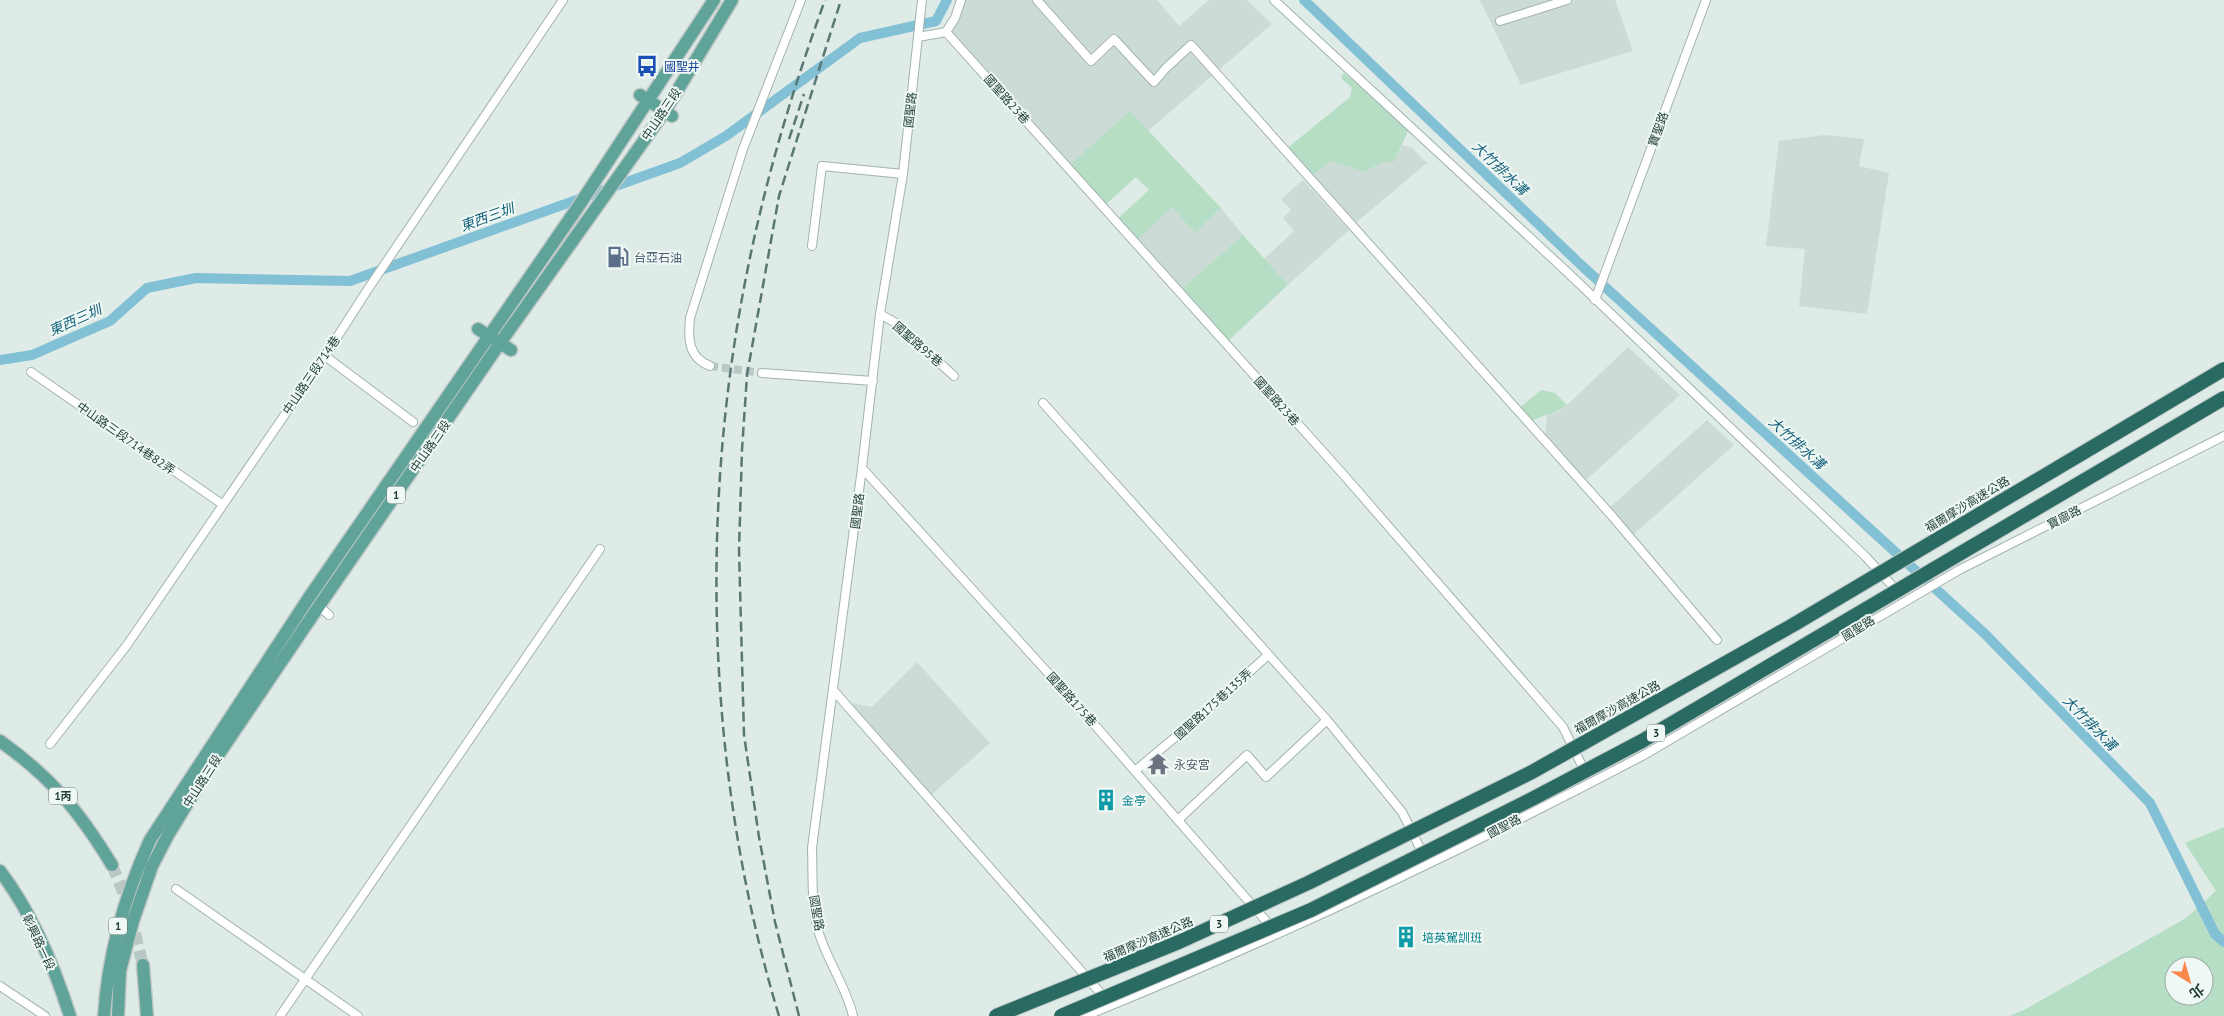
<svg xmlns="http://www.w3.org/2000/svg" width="2224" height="1016" viewBox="0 0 2224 1016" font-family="'PT Sans','Noto Sans TC',sans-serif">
  <rect width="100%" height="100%" fill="#dfebe7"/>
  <path fill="#cddbd6" d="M 958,0 L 1157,0 L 1179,26 L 1209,0 L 1247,0 L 1272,24 L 1148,131 L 1130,111 L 1067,167 L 948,34 Z
    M 1480,0 L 1615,0 L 1633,51 L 1521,85 Z
    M 1824,135 L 1864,139 L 1859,166 L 1889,173 L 1867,314 L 1799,306 L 1805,249 L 1766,246 L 1779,141 Z
    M 1403,145 L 1412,148 L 1427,163 L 1352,226 L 1310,177 L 1331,161 L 1364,172 L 1383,162 L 1393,162 Z
    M 1303,180 L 1349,230 L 1288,285 L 1264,259 L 1294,231 L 1283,218 L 1291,210 L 1281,199 Z
    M 1172,207 L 1195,232 L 1221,208 L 1243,235 L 1179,291 L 1135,242 Z
    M 1628,347 L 1680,395 L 1584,482 L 1545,438 L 1547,413 L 1559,411 L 1567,405 Z
    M 1707,420 L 1734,445 L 1632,536 L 1608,509 Z
    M 917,662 L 990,743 L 928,798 L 850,710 L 853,703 L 872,707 Z"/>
  <path fill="#b6dec4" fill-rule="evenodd" d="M 1344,73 L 1410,127 L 1394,162 L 1383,162 L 1364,172 L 1331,161 L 1310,177 L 1285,150 L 1350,97 L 1352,88 L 1341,78 Z
    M 1130,111 L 1221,208 L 1195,233 L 1172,207 L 1135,242 L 1115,221 L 1149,190 L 1136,177 L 1103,207 L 1067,167 Z
    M 1243,235 L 1288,285 L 1229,340 L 1179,291 Z
    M 1541,390 L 1555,393 L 1567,405 C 1557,413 1541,416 1529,422 L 1518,409 Z
    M 2224,827 L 2224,1016 L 2010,1016 L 2026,1009 L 2186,918 L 2216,891 L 2185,843 ZM 2174,966 L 2204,966 L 2204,996 L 2174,996 Z"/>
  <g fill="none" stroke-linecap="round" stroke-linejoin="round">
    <path stroke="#82c0d5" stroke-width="10" d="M 1304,0 L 1580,264 L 1985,634 L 2150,803 L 2215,934 L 2224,942
      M 0,360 L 32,355 L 110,321 L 147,288 L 196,278 L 350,281 L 680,163 L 726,136 L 860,38 L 936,21 L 947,0"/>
    <path stroke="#b9c8c4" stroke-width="8" stroke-dasharray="8 4" stroke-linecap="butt" d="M 710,366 L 762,373"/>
    <path stroke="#b9c8c4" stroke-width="12" stroke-dasharray="12 6" stroke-linecap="butt" d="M 112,865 L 126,899 L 143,965"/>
    <g stroke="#a2b3af" stroke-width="10">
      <path id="minor" d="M 1037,0 L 1091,61 L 1114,39 L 1154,82 L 1166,68 L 1191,45 L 1612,516 L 1717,640
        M 1274,0 L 1566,271 L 1866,557 L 1899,593
        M 1500,21 L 1567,0
        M 946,32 L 1342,473 L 1563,727 L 1585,772
        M 918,37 L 946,32 L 955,18 L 961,0
        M 812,246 L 822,166 L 903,174
        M 1595,300 L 1706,0
        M 880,314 L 896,323 L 954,376
        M 325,356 L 413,422
        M 710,366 C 688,357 688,339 690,318 L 743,149 L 801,0
        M 31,372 L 222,504
        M 762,373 L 873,381
        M 1043,403 L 1327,720 L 1402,812 L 1424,856
        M 862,468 L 1079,707 L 1273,929
        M 319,606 L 329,615
        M 834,691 L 1105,998
        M 50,744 L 127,645 L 325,356 L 368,289 L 563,0
        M 1135,771 L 1205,712 L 1268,655
        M 1179,819 L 1247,755 L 1266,777 L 1327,720
        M 176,889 L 358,1016
        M 0,986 L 45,1016
        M 280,1016 L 600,549
        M 853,1016 C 846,986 826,959 818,930 C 811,903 813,875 812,848 L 862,468 L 880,314 L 903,174 L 922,0
        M 1085,1016 C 1276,939 1462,851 1644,755 L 1959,570 L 2224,436"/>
    </g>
    <g stroke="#c0c8c7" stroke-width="15">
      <path id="primary" d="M 640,95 L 672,116
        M 478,329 L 511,350
        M 0,741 C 52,778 79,811 112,865
        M 0,871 C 32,913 54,966 70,1016
        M 143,965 L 147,1016
        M 104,1016 C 108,954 124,897 150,840 L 308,599 L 580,204 L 714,0
        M 118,1016 L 120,971 L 133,921 L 152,866 L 168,835 L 204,776 L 319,606 L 500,343 L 665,111 L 732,0"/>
    </g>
    <use href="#minor" stroke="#fff" stroke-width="8"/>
    <use href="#primary" stroke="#60a499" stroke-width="12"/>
    <path stroke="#597873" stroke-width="2.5" stroke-dasharray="10 5" stroke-linecap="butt" d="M 789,139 L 804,94
      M 779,1016 C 701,758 697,471 761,209 C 778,138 800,69 825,0
      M 799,1016 L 775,922 L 759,837 L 744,735 L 739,550 L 742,450 L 747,375 L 779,196 L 841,0"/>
    <g stroke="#c0c8c7" stroke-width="16" stroke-linecap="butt">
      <path id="motorway-bridge" d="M 996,1016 L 1179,942 L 1308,883 L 1532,772 L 1793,625 L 2224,369
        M 1061,1016 L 1311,910 L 1532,799 L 1642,741 L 2224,398"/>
    </g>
    <use href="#motorway-bridge" stroke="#296a63" stroke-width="14"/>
  </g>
  <defs>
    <g id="bus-bare" transform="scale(1.725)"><path d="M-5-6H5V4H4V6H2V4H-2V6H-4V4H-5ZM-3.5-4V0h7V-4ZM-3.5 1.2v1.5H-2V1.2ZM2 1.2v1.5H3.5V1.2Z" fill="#1a4fb4" stroke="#eff8f4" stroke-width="2.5" paint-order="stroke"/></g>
    <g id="fuel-bare" transform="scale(1.725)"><path d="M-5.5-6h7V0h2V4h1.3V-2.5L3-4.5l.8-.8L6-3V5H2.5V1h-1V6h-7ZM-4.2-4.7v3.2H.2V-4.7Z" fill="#5c6f8a" stroke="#eff8f4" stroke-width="2.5" paint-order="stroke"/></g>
    <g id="temple-bare" transform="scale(1.725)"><path d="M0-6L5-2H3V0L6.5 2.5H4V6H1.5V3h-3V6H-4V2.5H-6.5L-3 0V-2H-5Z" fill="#6b7280" stroke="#eff8f4" stroke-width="2.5" paint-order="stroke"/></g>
    <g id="building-bare" transform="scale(1.725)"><path d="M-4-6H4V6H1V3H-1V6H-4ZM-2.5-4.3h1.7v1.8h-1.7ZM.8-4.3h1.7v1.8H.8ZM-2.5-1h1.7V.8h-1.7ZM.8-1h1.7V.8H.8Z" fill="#0f9aa8" stroke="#eff8f4" stroke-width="2.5" paint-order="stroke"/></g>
  </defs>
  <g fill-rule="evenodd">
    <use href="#bus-bare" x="647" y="66"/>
    <use href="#fuel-bare" x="618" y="257"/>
    <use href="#temple-bare" x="1158" y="764"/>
    <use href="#building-bare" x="1106" y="800"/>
    <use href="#building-bare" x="1406" y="937"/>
  </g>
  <g text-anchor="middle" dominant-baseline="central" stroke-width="4" stroke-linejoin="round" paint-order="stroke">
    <g fill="#eff8f4" stroke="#5d7470" stroke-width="1">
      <rect x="387" y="486.5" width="18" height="17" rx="4"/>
      <rect x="1647" y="724.5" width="18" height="17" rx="4"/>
      <rect x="49" y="787.5" width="28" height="17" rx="4"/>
      <rect x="1210" y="915.5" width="18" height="17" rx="4"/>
      <rect x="109" y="917.5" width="18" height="17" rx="4"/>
    </g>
    <g font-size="11" font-weight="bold" fill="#1f3c37">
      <text x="396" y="495">1</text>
      <text x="1656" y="733">3</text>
      <text x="63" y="796">1丙</text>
      <text x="1219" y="924">3</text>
      <text x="118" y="926">1</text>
    </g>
    <g font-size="12" fill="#164399" stroke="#eff8f4" text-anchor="start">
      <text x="664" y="66">國聖井</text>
    </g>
    <g font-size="12" fill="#1f3c37" stroke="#eff8f4">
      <text transform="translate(1007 99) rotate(48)">國聖路23巷</text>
      <text transform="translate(910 110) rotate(-84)">國聖路</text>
      <text transform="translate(661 114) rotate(-56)">中山路三段</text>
      <text transform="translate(1658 129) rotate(-70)">寶聖路</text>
      <text transform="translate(918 344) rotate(41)">國聖路95巷</text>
      <text transform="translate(311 375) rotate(-56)">中山路三段714巷</text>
      <text transform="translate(1277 401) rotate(48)">國聖路23巷</text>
      <text transform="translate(126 438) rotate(35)">中山路三段714巷82弄</text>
      <text transform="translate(430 446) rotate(-55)">中山路三段</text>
      <text transform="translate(1967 504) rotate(-31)">福爾摩沙高速公路</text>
      <text transform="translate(857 511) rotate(-83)">國聖路</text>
      <text transform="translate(2064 517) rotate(-27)">寶廍路</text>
      <text transform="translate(1858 628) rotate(-31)">國聖路</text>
      <text transform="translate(1072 699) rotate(48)">國聖路175巷</text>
      <text transform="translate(1213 704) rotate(-42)">國聖路175巷135弄</text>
      <text transform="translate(1617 707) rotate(-29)">福爾摩沙高速公路</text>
      <text transform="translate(202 781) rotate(-57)">中山路三段</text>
      <text transform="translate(1504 826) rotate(-27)">國聖路</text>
      <text transform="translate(817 913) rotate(80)">國聖路</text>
      <text transform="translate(1148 939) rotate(-23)">福爾摩沙高速公路</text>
      <text transform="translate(39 942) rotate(65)">彰興路一段</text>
    </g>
    <g font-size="12" fill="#4e5e75" stroke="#eff8f4" text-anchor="start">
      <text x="634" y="257">台亞石油</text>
    </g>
    <g font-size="12" fill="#5b616d" stroke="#eff8f4" text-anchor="start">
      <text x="1174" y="764">永安宮</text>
    </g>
    <g font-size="12" fill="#0d838f" stroke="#eff8f4" text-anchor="start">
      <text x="1122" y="800">金亭</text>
      <text x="1422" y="937">培英駕訓班</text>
    </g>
    <g font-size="14" font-style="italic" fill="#15617c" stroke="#eff8f4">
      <text transform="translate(1500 168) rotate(44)">大竹排水溝</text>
      <text transform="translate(487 217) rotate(-20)">東西三圳</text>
      <text transform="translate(75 320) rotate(-24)">東西三圳</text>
      <text transform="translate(1797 443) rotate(42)">大竹排水溝</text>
      <text transform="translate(2090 723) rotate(46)">大竹排水溝</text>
    </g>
  </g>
  <g transform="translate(2189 981) rotate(143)"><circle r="24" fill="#eff8f4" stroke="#9cada8"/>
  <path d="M0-4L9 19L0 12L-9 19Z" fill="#fb884d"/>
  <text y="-8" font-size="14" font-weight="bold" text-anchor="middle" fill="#1f3c37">北</text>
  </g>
</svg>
